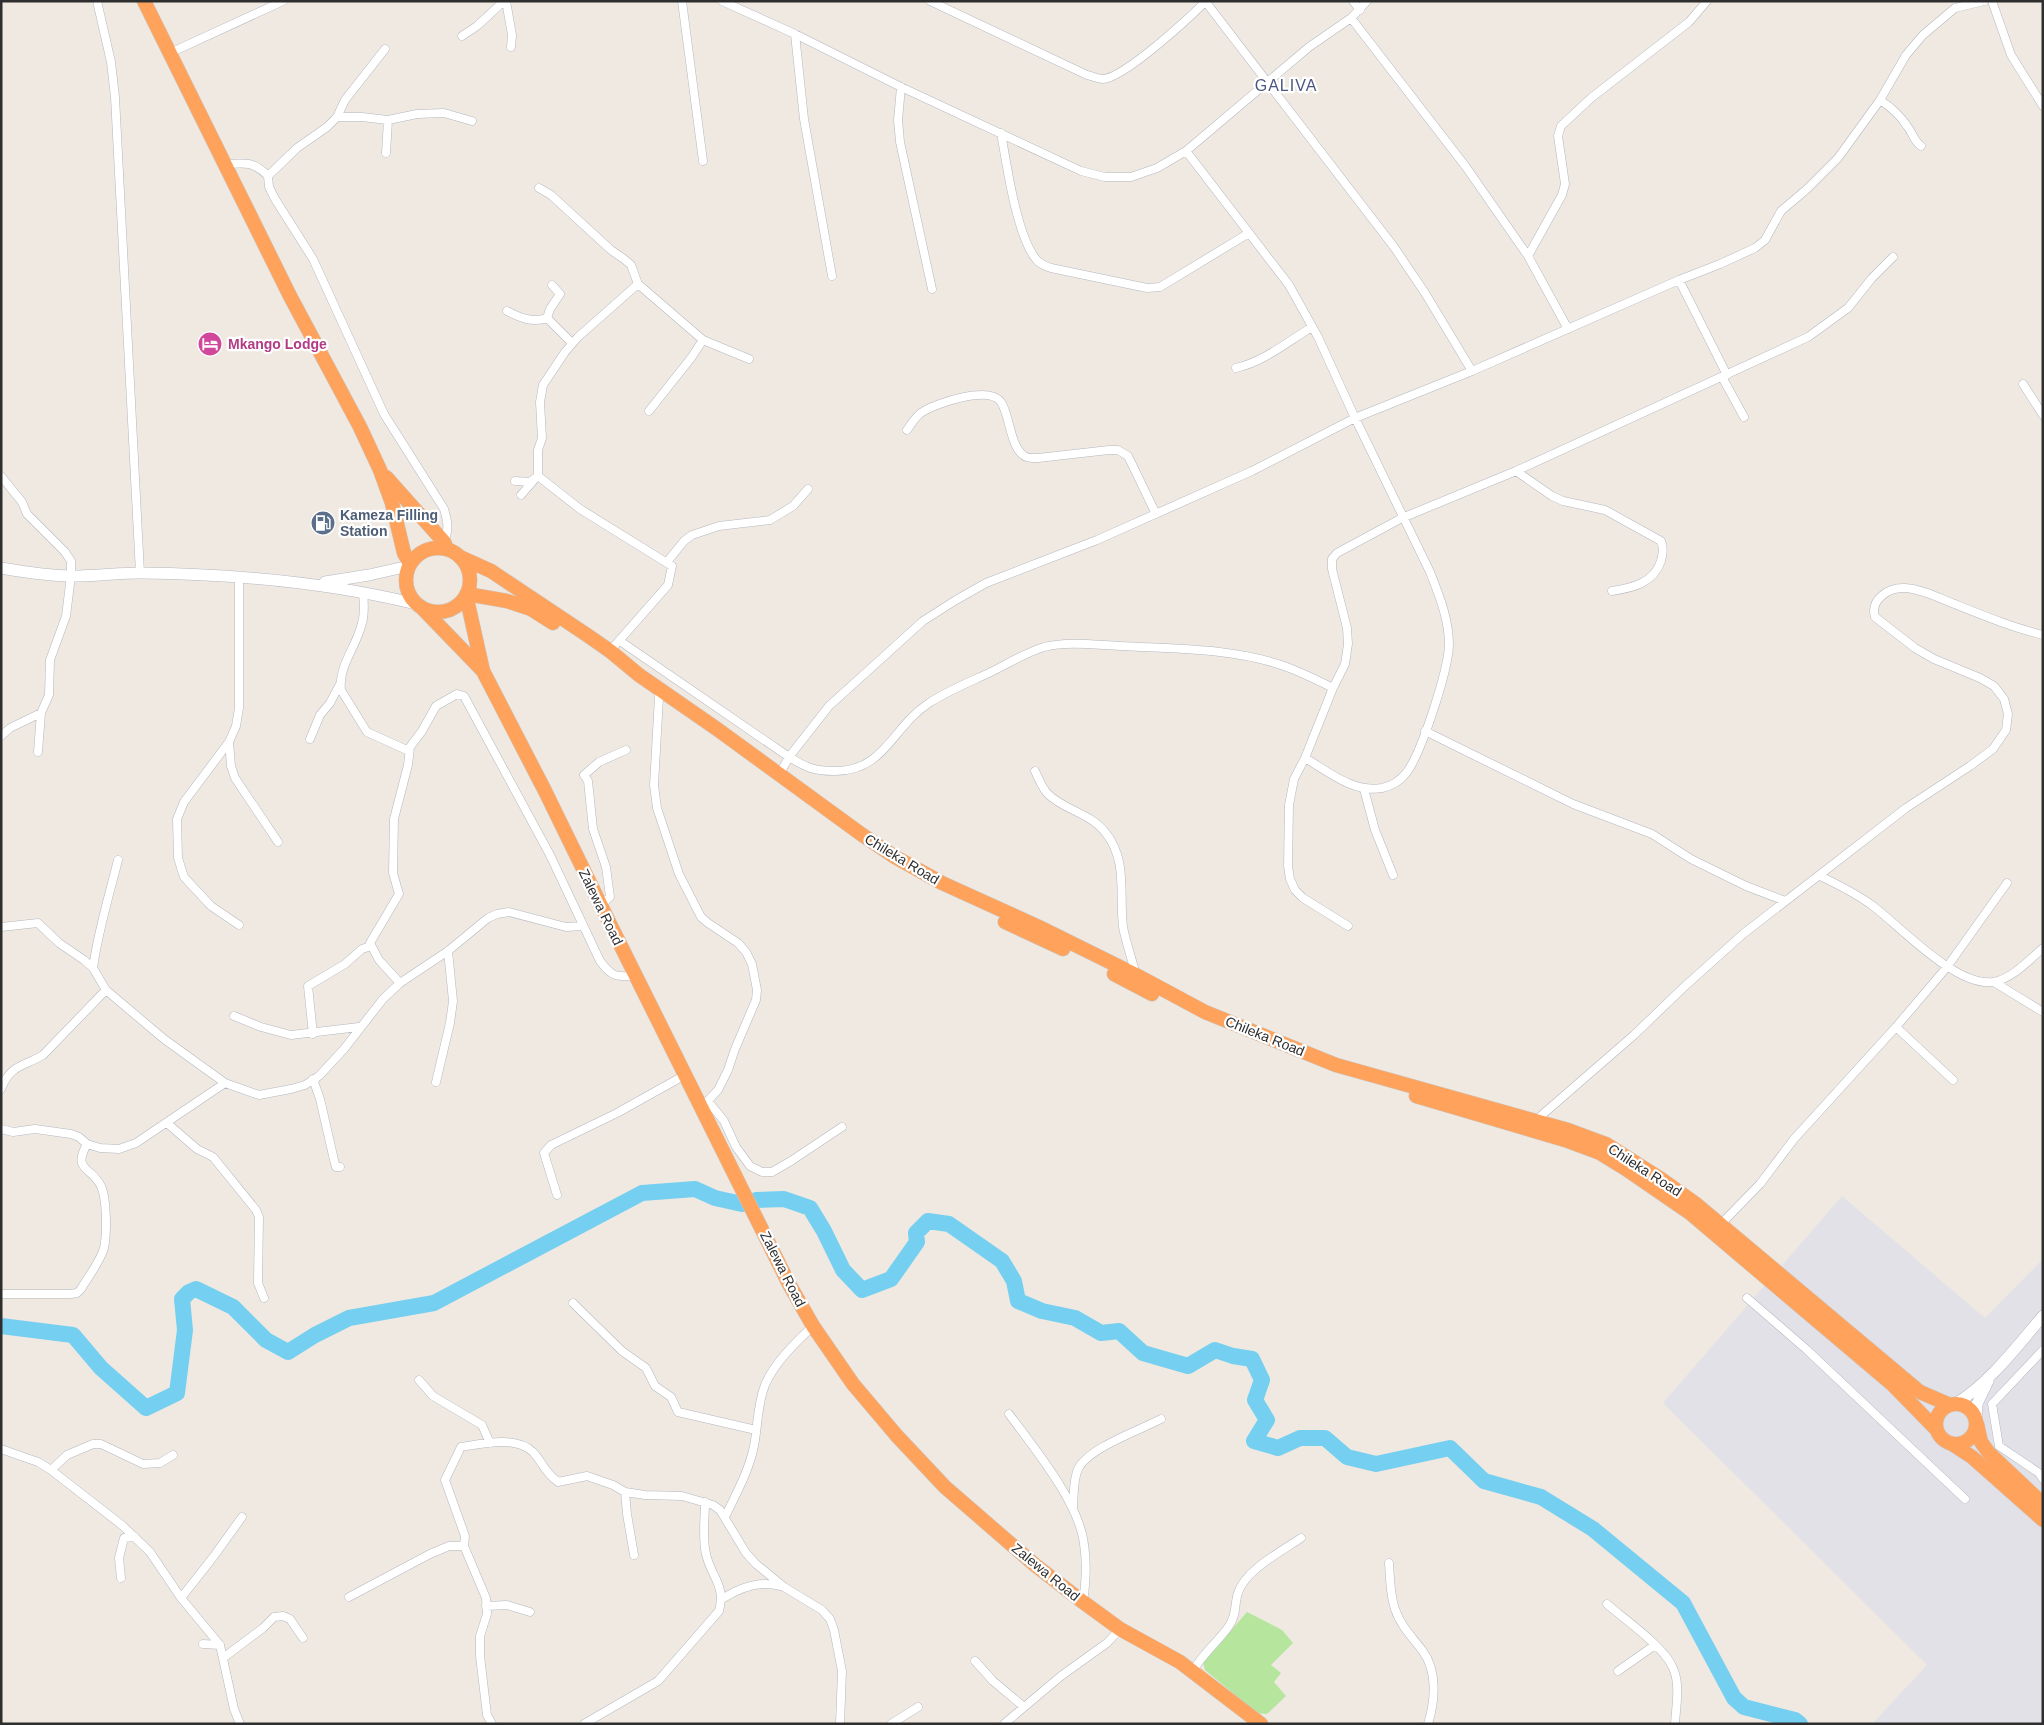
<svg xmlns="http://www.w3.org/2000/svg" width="2044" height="1725" viewBox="0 0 2044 1725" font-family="Arial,sans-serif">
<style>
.industrial{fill:#e3e1e8}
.green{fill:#b6e59e}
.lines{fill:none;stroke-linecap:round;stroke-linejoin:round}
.river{stroke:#75cff0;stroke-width:16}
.street-casing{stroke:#b4b7c1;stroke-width:9}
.secondary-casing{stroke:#b4b7c1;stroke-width:12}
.highway-casing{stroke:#c9c9c9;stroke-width:15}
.street{stroke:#fff;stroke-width:8}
.secondary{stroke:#fff;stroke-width:11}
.highway{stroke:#ffa35c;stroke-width:14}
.labels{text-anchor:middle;stroke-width:4.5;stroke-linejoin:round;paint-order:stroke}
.hotel-label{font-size:14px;font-weight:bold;fill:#b23c85;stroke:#fff;text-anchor:start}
.service-label{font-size:14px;font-weight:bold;fill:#4e5e75;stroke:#fff;text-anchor:start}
.street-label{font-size:14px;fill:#2e2e2e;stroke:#fff}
.quarter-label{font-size:16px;letter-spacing:1px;fill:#4d5680;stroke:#fff}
</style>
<rect width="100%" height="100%" fill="#efe9e1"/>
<path class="industrial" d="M 1842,1196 L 1985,1318 L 2043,1259 L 2043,1724 L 1872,1724 L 1927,1665 L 1663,1403 Z"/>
<path class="green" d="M 1247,1612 L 1282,1630 L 1293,1643 L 1271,1665 L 1281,1673 L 1274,1682 L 1286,1696 L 1267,1714 L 1257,1713 L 1205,1670 L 1203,1663 Z"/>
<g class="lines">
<path class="river" d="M 756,1200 L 784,1199 L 810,1208 L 824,1231 L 843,1270 L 862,1290 L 891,1279 L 917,1242 L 916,1233 L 928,1221 L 949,1224 L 1002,1261 L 1014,1281 L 1018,1301 L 1042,1311 L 1075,1318 L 1101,1333 L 1119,1331 L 1143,1353 L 1188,1366 L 1215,1350 L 1233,1356 L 1252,1359 L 1262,1380 L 1255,1400 L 1267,1420 L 1254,1441 L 1278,1448 L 1300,1438 L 1325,1438 L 1347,1457 L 1376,1464 L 1450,1448 L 1484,1481 L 1541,1497 L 1593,1529 L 1683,1603 L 1734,1698 L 1744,1707 L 1795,1720 L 1800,1724
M 1,1326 L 73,1335 L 101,1368 L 146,1408 L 177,1393 L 185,1330 L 182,1299 L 189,1292 L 196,1289 L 233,1307 L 266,1340 L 288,1352 L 315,1335 L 349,1318 L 434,1303 L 642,1193 L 695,1189 L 715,1198 L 742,1204"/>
<defs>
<path id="street" d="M 97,1 L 111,62 L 115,97 L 140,573
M 506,1 L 512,35 L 511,47
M 682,1 L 703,161
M 722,1 L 795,34 L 901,87 L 1081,171 L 1105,177 L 1131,177 L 1157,168 L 1186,151 L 1309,47 L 1351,18 L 1367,1
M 930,1 L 1087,75 C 1092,76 1098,79 1103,79 C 1124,78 1188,19 1205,2
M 1205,1 L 1394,247 L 1425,293 L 1472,371
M 1353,1 L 1360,10
M 1992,1 L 2011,55 L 2043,106
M 1351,18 L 1466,167 L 1528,256 L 1568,329
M 795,34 L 804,119 L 832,276
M 462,36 L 477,26 L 504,1
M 170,53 L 283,1
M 901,87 L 898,120 L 900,142 L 932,289
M 1880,100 C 1891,107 1900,115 1907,126 C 1913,133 1913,140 1921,146
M 337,117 L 362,117 L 388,120 L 417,114 L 444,113 L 472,121
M 1001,133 C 1007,166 1016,232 1035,258 C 1039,264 1045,266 1051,268 L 1147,288 L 1160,287 L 1249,233
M 1186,151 L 1289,285 L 1318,337 L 1355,418 L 1430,572 C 1439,595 1449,619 1449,645 C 1448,671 1422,751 1407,772 C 1401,780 1392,786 1382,788 C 1353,793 1329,772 1305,758
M 386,153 L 388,120
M 226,164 C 246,163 253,161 268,176 L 297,148 L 327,127 L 337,117 L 345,100 L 385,49
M 268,176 L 269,187 L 275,199 L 313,259 L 384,414 L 444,509 C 448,522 449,530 444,542
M 539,188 L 551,195 L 611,250 L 624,259 L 631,265 L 638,284 L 703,340 L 749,359
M 1528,256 L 1562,195 L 1565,184 L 1558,136 L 1561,126 L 1591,98 L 1689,22 L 1707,1
M 1679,280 L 1727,375
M 552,285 L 560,294 L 550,309 L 547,318 L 572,343
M 507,311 C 520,318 533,323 547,318
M 1236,368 C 1265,361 1287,342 1312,327
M 1722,377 L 1744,417
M 2023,384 L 2043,415
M 649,411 L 691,358 L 703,340
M 907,430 C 912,423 916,415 924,411 C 938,403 989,385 1001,402 C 1010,416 1010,445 1023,455 C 1027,459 1033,458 1038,458 L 1109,450 L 1118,450 L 1128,456 L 1156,514
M 1516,471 L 1552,496 L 1563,501 L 1605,510 L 1661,541 C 1664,548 1663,554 1661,561 C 1654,583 1632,588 1612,591
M 1,476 L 22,502 L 27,514 L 65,552 L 71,561 L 71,576 L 66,616 L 50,660 L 49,695 L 41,713 L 38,752
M 538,476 L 580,509 L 672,566 L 668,585 L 610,651
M 515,481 L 530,482 L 538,476 L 538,450 L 542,438 L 540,402 L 543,385 L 565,352 L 578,337 L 638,284
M 521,495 L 534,480
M 667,562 L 684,541 L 692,535 L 719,526 L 770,520 L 793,506 L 808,489
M 363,592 C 364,602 365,613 362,623 C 357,646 338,666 341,690 L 367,732 L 409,751
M 620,641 L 789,757 C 807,768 814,771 835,771 C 885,771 892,727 929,703 C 949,690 972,681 993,671 C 1009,663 1027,652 1044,647 C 1068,641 1096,645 1120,646 C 1175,649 1232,648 1284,666 C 1301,672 1317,680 1333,688
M 659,697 L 654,785 L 657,808 L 679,874 L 701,917 L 708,923 L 738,943 L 746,952 L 752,964 L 757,990 L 756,1000 L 735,1049 L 728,1070 L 718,1090 L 702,1107
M 1425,731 L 1573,804 L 1652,834 L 1691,859 L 1746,886 L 1785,901
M 1,736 L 10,728 L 41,713
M 310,739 L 320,715 L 330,703 L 340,684
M 229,742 L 231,766 L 235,778 L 278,842
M 1035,771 C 1039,779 1042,788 1048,794 C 1064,810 1090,813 1105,832 C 1128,860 1119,894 1123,927 C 1126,943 1132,959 1136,975
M 779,775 L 789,757 L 829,706 L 923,621 L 956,600 L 986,583 L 1097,540 L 1252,471 L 1355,418 L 1472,371 L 1679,280 L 1720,264 L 1755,248 L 1765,240 L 1781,211 L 1807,189 L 1838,158 L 1880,100 L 1906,55 L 1923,35 L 1955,8 L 1984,1
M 1364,789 L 1375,830 L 1393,875
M 1820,876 C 1839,885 1857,894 1873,906 C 1902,928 1956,987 1993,982 C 2012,979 2029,960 2043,948
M 600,906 L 610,897 L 606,867 L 593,829 L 588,781 L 584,775 L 599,762 L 626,750
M 239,925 L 211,906 L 184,877 L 178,858 L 177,819 L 184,802 L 229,742 L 236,726 L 239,708 L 239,577
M 1348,926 L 1303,898 L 1295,890 L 1290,879 L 1288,866 L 1289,805 L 1294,779 L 1305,758 L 1333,688 L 1345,664 L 1348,644 L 1347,628 L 1332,569 L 1332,559 L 1337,553 L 1402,518 L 1516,471 L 1808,337 L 1848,308 L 1872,278 L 1893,257
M 1,927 L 38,923 L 59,943 L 84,960 L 93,968 L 106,990 L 164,1039 L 225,1083 L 259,1095 L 291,1089 L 305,1085 L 319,1076 L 344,1049 L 383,999 L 400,983 L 448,951 L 488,918 L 497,914 L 509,912 L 566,927 L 583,926
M 93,968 C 98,931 109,896 118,860
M 1994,982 L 2043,1012
M 400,983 L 379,960 L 370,943 L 399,894 L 393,873 L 394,819 L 408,765 L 410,747 L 422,731 L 436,706 L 457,694 L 464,696 L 550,855 L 600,961 C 612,977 616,977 635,976
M 234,1016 L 261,1027 L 291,1035 L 359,1027
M 1896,1027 L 1953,1080
M 313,1034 L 308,986 L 345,964 L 362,949 L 371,946
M 313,1079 L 320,1099 L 334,1160 L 336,1167 L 340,1167
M 436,1082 L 450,1023 L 453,1001 L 448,951
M 1,1089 C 11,1064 23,1067 43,1055 L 106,990
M 708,1101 L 724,1121 L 736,1147 L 750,1166 L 762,1172 L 772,1172 L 791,1161 L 842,1127
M 1535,1121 L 1634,1035 L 1684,987 L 1743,934 L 1906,808 L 1970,766 L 1993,749 L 2006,730 L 2008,714 L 2004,699 L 1994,686 L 1980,678 L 1934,659 L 1915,648 L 1875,617 C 1870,600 1888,587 1905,588 C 1921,589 1937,597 1952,603 C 1982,615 2011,627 2043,635
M 167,1123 L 197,1149 L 213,1157 L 256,1210 L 259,1217 L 258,1283 L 264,1298
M 1,1129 L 13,1132 L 35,1129 L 71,1134 L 79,1137 L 87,1144 L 100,1148 L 119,1149 L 136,1143 L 225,1083
M 557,1195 L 544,1153 L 551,1145 L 617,1113 L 685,1075
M 1720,1225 L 1760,1184 L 1794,1139 L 1896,1027 L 1947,967 L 2007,883
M 1,1294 L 71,1294 L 77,1293 L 81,1289 C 88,1277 100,1262 104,1248 C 107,1234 107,1199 101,1186 C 91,1166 72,1171 87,1144
M 1747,1298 L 1806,1349 L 1965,1499
M 573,1303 L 622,1351 L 646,1368 L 655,1386 L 671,1397 L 678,1412 L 756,1430
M 2043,1350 L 1992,1404 L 1999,1446 L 2039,1473 L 2043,1479
M 419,1380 L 433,1396 L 482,1425 L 490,1443
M 1009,1414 C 1034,1448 1079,1502 1084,1544 C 1087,1563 1086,1582 1083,1602
M 1,1449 L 38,1462 L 51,1470 L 123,1526 L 150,1552 L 181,1598 L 220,1645 L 234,1709 L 240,1724
M 51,1470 L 67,1455 L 93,1444 L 101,1444 L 143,1464 L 160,1463 L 173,1455
M 625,1492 L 627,1514 L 634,1555
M 1073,1507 C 1074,1495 1073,1480 1078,1469 C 1088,1448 1140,1430 1161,1419
M 725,1517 C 736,1494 749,1471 754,1446 C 758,1426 757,1405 765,1385 C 774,1363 796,1342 813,1326
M 1389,1563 C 1390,1577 1390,1595 1395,1609 C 1400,1625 1412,1637 1422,1650 C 1438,1671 1435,1701 1428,1724
M 121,1578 L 119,1558 L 124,1538 L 135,1537
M 349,1597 L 430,1554 L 449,1546 L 464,1546
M 181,1598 L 214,1556 L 242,1517
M 722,1599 C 739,1588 759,1580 780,1586
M 1607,1604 C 1624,1619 1663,1646 1672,1666 C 1681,1683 1676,1705 1675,1724
M 486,1606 L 507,1605 L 530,1612
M 203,1644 L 220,1645
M 223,1658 L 263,1628 L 274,1617 L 283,1616 L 290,1619 L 303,1638
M 975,1661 L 993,1681 L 1024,1707
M 1193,1671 C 1202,1654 1218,1642 1229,1626 C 1237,1615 1234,1605 1238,1593 C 1245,1570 1282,1551 1301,1538
M 1618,1671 L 1655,1645
M 492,1724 L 487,1715 L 480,1656 L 480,1636 L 487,1614 L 486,1598 L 464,1546 L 465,1536 L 445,1480 L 461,1447 C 481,1444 516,1435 533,1452 C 544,1464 543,1471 558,1482 L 587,1476 L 613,1485 L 625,1492 L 645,1495 L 682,1496 L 713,1505 L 720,1510 L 746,1553 L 756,1564 L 784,1587 L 822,1610 L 830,1619 L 834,1630 L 842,1671 L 840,1724
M 584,1724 L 658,1681 L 719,1611 C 726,1585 711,1577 706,1554 C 702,1538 705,1518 705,1502
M 891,1724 L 918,1707
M 1004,1724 L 1061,1676 L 1107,1643 L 1120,1629"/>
<path id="secondary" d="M 1,568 C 24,572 49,576 73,576 C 96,576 118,573 141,573 C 233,574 326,582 416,604
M 325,582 L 369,575 L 409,566
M 1955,1404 C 1988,1385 2018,1345 2043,1316
M 1976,1418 L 1977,1404 L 1988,1381"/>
<path id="highway" d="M 144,1 L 290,296 L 360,427 L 380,470 L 392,503 L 404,553 L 410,564
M 386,477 L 444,542 L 447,549
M406 580a32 32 0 1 1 64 0a32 32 0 1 1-64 0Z
M 460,557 L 491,571 L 587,635 L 610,651 L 639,675 L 717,729 L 861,834 L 895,857 L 942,883 L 1039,927 L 1136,975 L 1205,1012 L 1336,1065 L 1568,1130 L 1606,1144 L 1661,1179 L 1696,1204 L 1920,1392 L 1950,1405
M 467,594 L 507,601 L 531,609 L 553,623
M 466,595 L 483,671 L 545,791 L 610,924 L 789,1284 L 813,1326 L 853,1384 L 897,1436 L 945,1487 L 1035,1565 L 1083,1602 L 1120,1629 L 1180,1662 L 1261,1724
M 423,609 L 483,671
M 1005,922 L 1063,949
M 1114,974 L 1152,994
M 1416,1096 L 1565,1140 L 1600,1153 L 1626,1169 L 1690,1213 L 1893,1385 L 1937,1430
M1936 1424a20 20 0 1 1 40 0a20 20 0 1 1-40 0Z
M 1977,1424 L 1981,1442 L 1989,1453 L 2043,1504
M 1952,1444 L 1972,1457 L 2043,1520"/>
</defs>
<use href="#street" class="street-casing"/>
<use href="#secondary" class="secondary-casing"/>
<use href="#highway" class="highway-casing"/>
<use href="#street" class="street"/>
<use href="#secondary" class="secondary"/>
<use href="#highway" class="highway"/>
</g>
<defs>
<symbol id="hotel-disc" viewBox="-11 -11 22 22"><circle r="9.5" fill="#d1479c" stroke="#fff"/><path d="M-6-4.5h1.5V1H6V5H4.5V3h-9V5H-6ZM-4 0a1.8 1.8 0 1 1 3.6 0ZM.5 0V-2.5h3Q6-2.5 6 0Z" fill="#fff"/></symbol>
<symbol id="fuel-disc" viewBox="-11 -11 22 22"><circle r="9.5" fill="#5c6f8a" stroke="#fff"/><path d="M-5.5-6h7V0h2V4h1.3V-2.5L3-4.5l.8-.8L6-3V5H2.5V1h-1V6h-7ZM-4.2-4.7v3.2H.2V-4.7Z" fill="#fff"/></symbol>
</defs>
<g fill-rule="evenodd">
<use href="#hotel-disc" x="196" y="330" width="28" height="28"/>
<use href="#fuel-disc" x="309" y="509" width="28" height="28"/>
</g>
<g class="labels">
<g class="hotel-label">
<text x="228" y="349">Mkango Lodge</text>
</g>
<g class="service-label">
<text x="340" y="520">Kameza Filling<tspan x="340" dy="16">Station</tspan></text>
</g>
<g class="street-label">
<text transform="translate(902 859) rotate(31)" y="5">Chileka Road</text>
<text transform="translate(601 907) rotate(64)" y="5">Zalewa Road</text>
<text transform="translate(1265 1036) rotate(22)" y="5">Chileka Road</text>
<text transform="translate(1645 1170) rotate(33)" y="5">Chileka Road</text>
<text transform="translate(783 1269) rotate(63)" y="5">Zalewa Road</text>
<text transform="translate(1046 1572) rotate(39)" y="5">Zalewa Road</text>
</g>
<g class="quarter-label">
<text x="1286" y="91">GALIVA</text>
</g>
</g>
<rect width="2044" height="1725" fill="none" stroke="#2e2e2e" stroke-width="5"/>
</svg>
